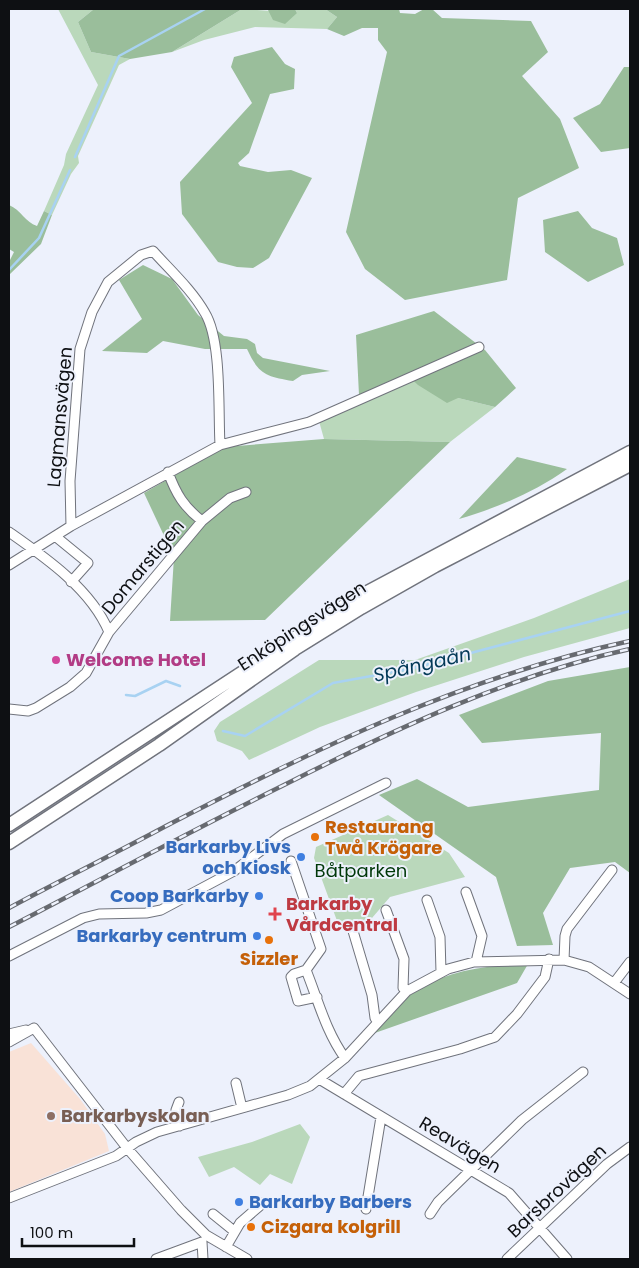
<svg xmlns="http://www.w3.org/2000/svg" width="639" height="1268" viewBox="0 0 639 1268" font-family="Poppins,sans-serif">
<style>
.education{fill:#f9e2d7}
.green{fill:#bad8bb}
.forest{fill:#9abe9b}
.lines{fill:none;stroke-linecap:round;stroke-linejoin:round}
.stream{stroke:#a8d2f2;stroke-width:2.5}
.minor-casing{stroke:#70737c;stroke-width:11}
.highway-casing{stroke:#70737c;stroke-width:15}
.minor{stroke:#fff;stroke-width:9}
.highway{stroke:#fff;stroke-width:12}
.rail-casing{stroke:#676a70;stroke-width:4.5}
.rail{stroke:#edf1fc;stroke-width:2.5;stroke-dasharray:8;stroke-linecap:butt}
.hotel-dot{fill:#d1479c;stroke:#edf1fc;stroke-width:2}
.food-dot{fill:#e8710a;stroke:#edf1fc;stroke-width:2}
.shop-dot{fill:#3f7fe0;stroke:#edf1fc;stroke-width:2}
.health-dot{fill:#e0444e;stroke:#edf1fc;stroke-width:2}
.education-dot{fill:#8d6e63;stroke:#edf1fc;stroke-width:2}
.labels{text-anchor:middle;stroke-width:4;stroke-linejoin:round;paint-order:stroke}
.street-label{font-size:18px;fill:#0e1013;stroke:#edf1fc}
.hotel-label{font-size:18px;font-weight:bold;fill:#b23c85;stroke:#edf1fc;text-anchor:start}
.food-label{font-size:18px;font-weight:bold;fill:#c56008;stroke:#edf1fc;text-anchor:start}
.shop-label{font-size:18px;font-weight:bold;fill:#366cbe;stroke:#edf1fc;text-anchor:end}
.park-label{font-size:18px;fill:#003809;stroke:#edf1fc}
.health-label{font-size:18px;font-weight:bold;fill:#be3a42;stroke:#edf1fc;text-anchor:start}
.education-label{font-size:18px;font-weight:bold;fill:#785e54;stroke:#edf1fc;text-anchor:start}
.water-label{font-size:19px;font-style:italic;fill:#023957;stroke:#edf1fc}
</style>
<rect width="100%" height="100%" fill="#edf1fc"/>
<path class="education" d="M 31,1043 L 80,1099 L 105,1134 L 109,1151 L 9,1192 L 9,1052 Z"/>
<path class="green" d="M 58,9 L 94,9 L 78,22 L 91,52 L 130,59 L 119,65 L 78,156 L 79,163 L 71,174 L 52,215 L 44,211 L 64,165 L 66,154 L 98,85 Z
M 242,9 L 297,13 L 295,9 L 325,9 L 337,17 L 327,29 L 255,27 L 204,40 L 172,52 Z
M 411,379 L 458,398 L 495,407 L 450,442 L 324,439 L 319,421 Z
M 630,579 L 630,628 L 524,657 L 416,692 L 320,727 L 249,760 L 242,751 L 217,741 L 214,731 L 220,722 L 319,660 L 415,660 L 534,618 Z
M 388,815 L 449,853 L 465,877 L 390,897 L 372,918 L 340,929 L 314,858 L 316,847 Z
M 300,1124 L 310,1137 L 292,1184 L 270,1174 L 260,1185 L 234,1167 L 209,1177 L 198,1157 L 252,1142 Z"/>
<path class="forest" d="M 94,9 L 242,9 L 172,52 L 130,59 L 91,52 L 78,22 Z
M 260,9 L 295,9 L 297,13 L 285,24 L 273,20 L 268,10 Z
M 325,9 L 399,9 L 400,13 L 415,14 L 424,9 L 432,9 L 442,18 L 531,21 L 548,52 L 522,76 L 560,119 L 579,168 L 518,198 L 507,280 L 405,300 L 365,269 L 346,232 L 387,52 L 378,40 L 378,28 L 362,28 L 344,36 L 327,29 L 337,17 Z
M 272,47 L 285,64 L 295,69 L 294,89 L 270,94 L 249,153 L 238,163 L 240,166 L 268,172 L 291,170 L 312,178 L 269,258 L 253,268 L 237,267 L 218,262 L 182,214 L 180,182 L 252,103 L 231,67 L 234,57 Z
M 624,67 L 630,67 L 630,148 L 601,152 L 573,118 L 600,104 Z
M 9,205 C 21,210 25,222 37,226 L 44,211 L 52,215 L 41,244 L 9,275 L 9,262 L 14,252 L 9,249 Z
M 578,211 L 592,228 L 617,238 L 624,265 L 588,282 L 545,252 L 543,220 Z
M 143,265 L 172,279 L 198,315 L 224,336 L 247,339 L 255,344 L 257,353 L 263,358 L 330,371 L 302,375 L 293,381 C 266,376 259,375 247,349 L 205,349 L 163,341 L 147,353 L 102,351 L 142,319 L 119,280 Z
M 434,311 L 485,350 L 516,388 L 495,407 L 458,398 L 447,403 L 418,385 L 406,374 L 359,395 L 356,335 Z
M 324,439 L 450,442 L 265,620 L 170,621 L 174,557 L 144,493 L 224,447 Z
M 517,457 L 567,469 C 533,493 499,507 459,519 Z
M 630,667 L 630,873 L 615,862 L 570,868 L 543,913 L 553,945 L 517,946 L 496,877 L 379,795 L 417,779 L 468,807 L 599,790 L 601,733 L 482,743 L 459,715 L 548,681 Z
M 528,964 L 517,983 L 372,1034 C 384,1021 396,1006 410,995 C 444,970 488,965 528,964 Z"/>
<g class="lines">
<path class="stream" d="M 75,157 L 119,56 L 205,9
M 9,270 L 39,238 L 70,170
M 126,695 L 135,696 L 166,681 L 180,686
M 223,731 L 245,736 L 333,683 L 410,669 L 630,611"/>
<defs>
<path id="minor" d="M 202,521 L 230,498 L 246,492
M 71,526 L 70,481 L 80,349 L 92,312 L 108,282 L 141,255 L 153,251 C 171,271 192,290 205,313 C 222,341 218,410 220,445
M 9,532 C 46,558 91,589 109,632
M 55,536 L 88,563 L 71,582
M 9,565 L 71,526 L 220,445 L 309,422 L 479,347
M 9,709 L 28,711 L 36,708 L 70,687 L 86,673 L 109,632 L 202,521 C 184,507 176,494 168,472
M 291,861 L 321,949 L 306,970
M 466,892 L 482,936 L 476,962
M 427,900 L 440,937 L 441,972
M 386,910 L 404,959 L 403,988 L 407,991
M 353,931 L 372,995 L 375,1018 L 378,1022
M 9,956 L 83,918 L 99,914 L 146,913 L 161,910 L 234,871 L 283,834 L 386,783
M 564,960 L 565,936 L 567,929 L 612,870
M 614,983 L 630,962
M 317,997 L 298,1001 L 291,977 L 294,974 L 306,970 C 318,1000 326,1032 345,1058
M 34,1028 L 127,1148 L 181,1210 L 206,1235 L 247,1259
M 9,1034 L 26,1030
M 9,1042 L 34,1028
M 319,1079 L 509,1193 L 567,1259
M 236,1083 L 242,1108
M 344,1094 L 359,1076 L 460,1049 L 495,1037 L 517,1014 L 545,977 L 549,959
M 179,1102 L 176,1110 L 180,1126
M 9,1198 L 116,1156 L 136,1142 L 157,1132 L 288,1095 L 310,1086 L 345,1058 L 407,991 L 448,969 L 474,962 L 564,960 L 589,967 L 630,994
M 366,1209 L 381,1117
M 213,1214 L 234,1231
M 430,1214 L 438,1202 L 522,1120 L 583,1072
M 202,1242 L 203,1259
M 226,1247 L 240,1223 L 263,1203
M 156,1259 L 202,1242
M 507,1259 L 607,1164 L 630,1147"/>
<path id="highway" d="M 9,825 L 356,598 L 630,452
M 9,843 L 159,745 L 295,649 L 361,608 L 435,566 L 630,465"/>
</defs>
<use href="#minor" class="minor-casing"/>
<use href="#highway" class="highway-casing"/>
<use href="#minor" class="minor"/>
<use href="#highway" class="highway"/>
<defs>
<path id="rail" d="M 9,908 C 61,880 114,854 166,826 C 317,748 463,677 630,641
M 9,927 C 100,880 191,831 284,785 C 395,729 508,676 630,649"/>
</defs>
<use href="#rail" class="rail-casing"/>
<use href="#rail" class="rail"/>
</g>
<circle class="hotel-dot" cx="56" cy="660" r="5"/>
<g class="food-dot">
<circle cx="315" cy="837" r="5"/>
<circle cx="269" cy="940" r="5"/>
<circle cx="251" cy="1227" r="5"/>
</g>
<g class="shop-dot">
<circle cx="301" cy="857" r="5"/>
<circle cx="259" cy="896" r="5"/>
<circle cx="257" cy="936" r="5"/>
<circle cx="239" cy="1202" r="5"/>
</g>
<path class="health-dot" d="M272.5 906.5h5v5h5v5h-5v5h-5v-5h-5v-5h5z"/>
<circle class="education-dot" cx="51" cy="1116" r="5"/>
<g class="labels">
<g class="street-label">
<text transform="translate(60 417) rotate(-85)" y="6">Lagmansvägen</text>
<text transform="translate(143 567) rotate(-50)" y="6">Domarstigen</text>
<text transform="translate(302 626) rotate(-33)" y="6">Enköpingsvägen</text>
<text transform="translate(460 1145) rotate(31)" y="6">Reavägen</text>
<text transform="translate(557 1191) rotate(-43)" y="6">Barsbrovägen</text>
</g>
<g class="hotel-label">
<text x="66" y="666">Welcome Hotel</text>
</g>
<g class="food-label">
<text x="325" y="833">Restaurang<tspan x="325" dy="21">Twå Krögare</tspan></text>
<text x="269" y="965" text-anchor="middle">Sizzler</text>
<text x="261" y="1233">Cizgara kolgrill</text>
</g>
<g class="shop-label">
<text x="291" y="853">Barkarby Livs<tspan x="291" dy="21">och Kiosk</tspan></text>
<text x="249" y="902">Coop Barkarby</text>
<text x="247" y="942">Barkarby centrum</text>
<text x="249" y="1208" text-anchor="start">Barkarby Barbers</text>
</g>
<g class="park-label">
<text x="361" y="877">Båtparken</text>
</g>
<g class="health-label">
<text x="286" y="910">Barkarby<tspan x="286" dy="21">Vårdcentral</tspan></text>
</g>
<g class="education-label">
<text x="61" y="1122">Barkarbyskolan</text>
</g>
<g class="water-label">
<text transform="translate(422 664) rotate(-13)" y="7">Spångaån</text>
</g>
</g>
<rect width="639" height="1268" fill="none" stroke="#0e1013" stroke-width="20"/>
<path d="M22 1238v8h112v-8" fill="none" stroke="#0e1013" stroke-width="2.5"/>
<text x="30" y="1238" font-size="15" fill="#0e1013" stroke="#edf1fc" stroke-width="4" paint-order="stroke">100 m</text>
</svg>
